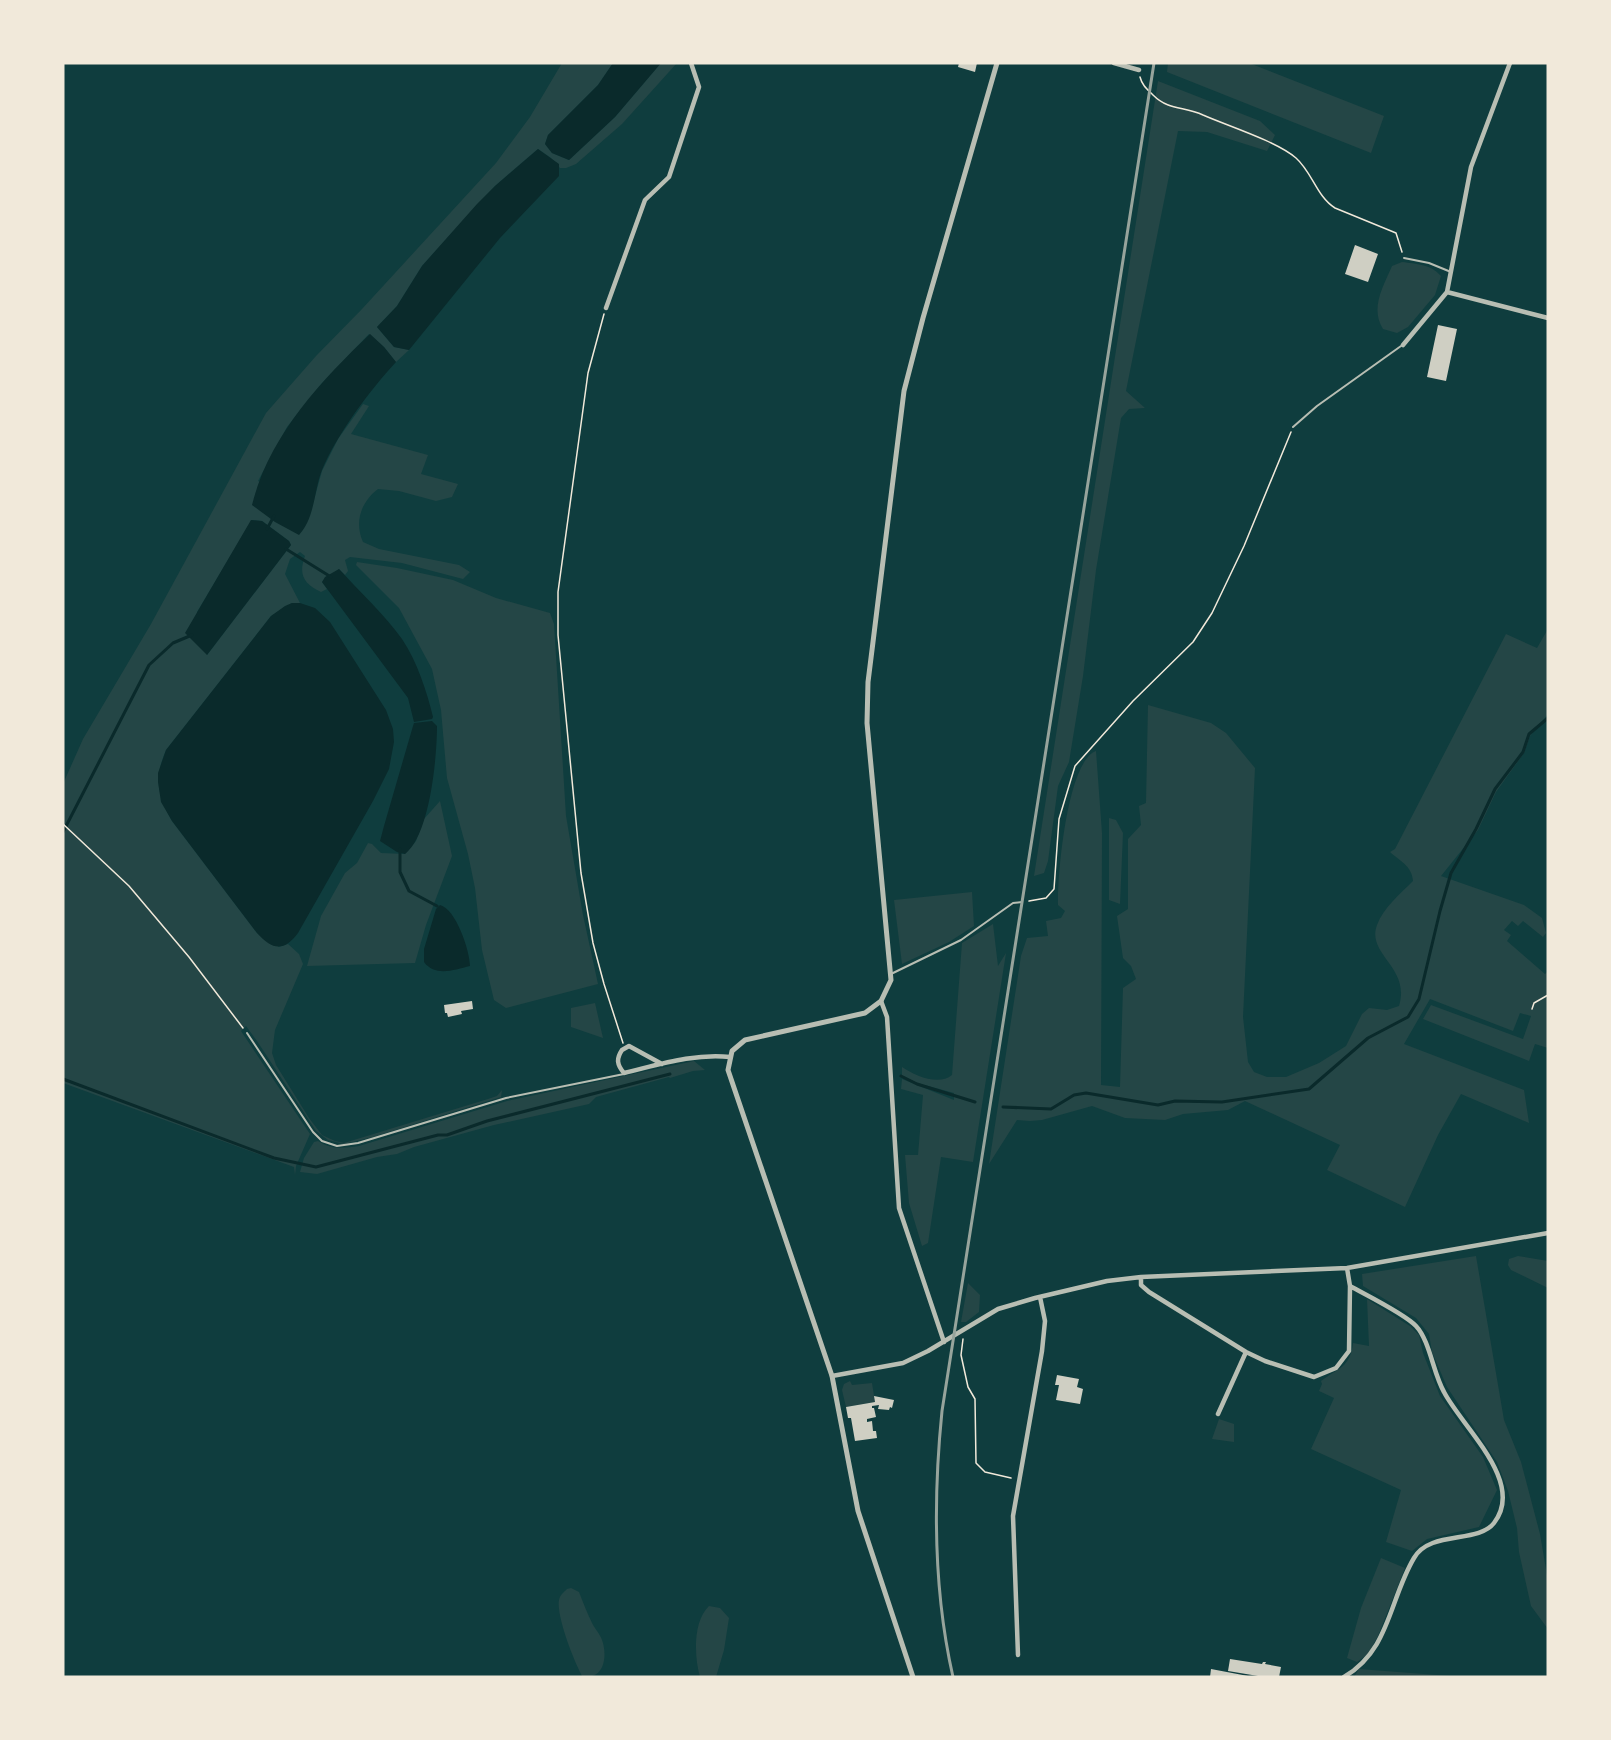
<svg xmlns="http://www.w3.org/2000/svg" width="1611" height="1740" viewBox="0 0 1611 1740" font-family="'Public Sans',sans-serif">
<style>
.green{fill:#244646;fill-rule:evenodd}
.water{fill:#0a2a2b}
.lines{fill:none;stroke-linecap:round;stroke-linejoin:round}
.stream{stroke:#0a2a2b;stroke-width:3}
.building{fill:#cfcfc3}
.path{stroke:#f1e9da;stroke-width:1.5}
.service{stroke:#b8beb3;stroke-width:2}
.minor{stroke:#b8beb3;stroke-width:4.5}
.tertiary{stroke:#b8beb3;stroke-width:5}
.rail{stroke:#97a49c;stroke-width:3}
</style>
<rect width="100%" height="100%" fill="#0f3d3e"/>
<path class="green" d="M 562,63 L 613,63 L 598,85 L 548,135 L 545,144 L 552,153 L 569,160 L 615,117 L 661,63 L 677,63 L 622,124 L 576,164 L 566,168 L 560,168 L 551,158 L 538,149 L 495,186 L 477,205 L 422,266 L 397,306 L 377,327 L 394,347 L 409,350 L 396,362 L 384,347 L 369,334 L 322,383 L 287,427 L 258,481 L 312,507 L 322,471 L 338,439 L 363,404 L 369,406 L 351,434 L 428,455 L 421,474 L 458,484 L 452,497 L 436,501 L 399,491 L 378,489 C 361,502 354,522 363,542 L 379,549 L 459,565 L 470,572 L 463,579 L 402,563 L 350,557 L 345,560 L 348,571 L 345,575 L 339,569 L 322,582 L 327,589 L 321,592 C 304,584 298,575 305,556 L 300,552 L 290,559 L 285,574 L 300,603 L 292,603 L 271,616 L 166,750 C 154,778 157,794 172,821 L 257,933 L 279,947 L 288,944 L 299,954 L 303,964 L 275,1030 L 272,1053 L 276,1065 L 309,1118 L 322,1135 L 335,1141 L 344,1143 L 488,1099 L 497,1096 L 502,1090 L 501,1097 L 373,1137 L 344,1144 L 328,1140 L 316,1131 L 257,1041 L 246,1026 L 241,1031 L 310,1134 L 296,1166 L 295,1175 L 294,1167 L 63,1083 L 63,784 L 83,739 L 151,624 L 266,413 L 316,356 L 362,309 L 496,163 L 530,117 ZM 252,520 L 262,521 L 289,541 L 291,545 L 207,655 L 197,612 Z
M 1168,63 L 1249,63 L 1384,116 L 1371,153 L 1167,72 Z
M 1158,81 L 1260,121 L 1275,135 L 1267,151 L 1207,132 L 1178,131 L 1126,391 L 1145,408 L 1129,409 L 1121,418 L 1096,570 L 1083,676 L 1069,762 L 1058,786 L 1048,861 L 1044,873 L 1034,876 Z
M 1402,262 C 1416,264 1431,264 1441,276 L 1435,295 L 1408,327 L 1397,333 L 1383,329 C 1370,308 1383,287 1392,266 Z
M 357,562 L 397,568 L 453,580 L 496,598 L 550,613 L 554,624 L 566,816 L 583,915 L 598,984 L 506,1008 L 494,1000 L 482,950 L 475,888 L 468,854 L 447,778 L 441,710 L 432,669 L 399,608 L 356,565 Z
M 1548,629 L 1548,714 L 1530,736 L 1524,753 L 1496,792 L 1478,830 L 1441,876 L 1524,905 L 1542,918 L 1546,933 L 1543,937 L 1523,921 L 1518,926 L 1512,921 L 1504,930 L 1511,935 L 1507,941 L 1545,974 L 1548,971 L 1548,1048 L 1535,1044 L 1529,1061 L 1423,1019 L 1431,1005 L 1523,1039 L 1531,1016 L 1520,1013 L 1513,1031 L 1430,999 L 1404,1044 L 1524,1090 L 1529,1123 L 1461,1094 L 1438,1135 L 1405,1207 L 1327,1170 L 1340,1145 L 1245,1101 L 1228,1110 L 1183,1114 L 1165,1120 L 1125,1118 L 1092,1106 L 1042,1120 L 1030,1121 L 1017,1120 L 989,1164 L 1021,956 L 1027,938 L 1048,936 L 1046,921 L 1061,918 L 1065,911 L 1058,905 C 1057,877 1067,761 1096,751 L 1102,833 L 1101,1085 L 1120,1087 L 1123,988 L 1136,979 L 1131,966 L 1123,958 L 1117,916 L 1128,909 L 1128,839 L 1141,825 L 1139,806 L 1146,803 L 1148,705 L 1211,723 L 1226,733 L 1255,768 L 1243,1017 L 1248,1062 L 1254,1072 L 1267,1077 L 1286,1077 L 1319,1063 L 1346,1046 L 1362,1014 L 1369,1008 L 1387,1010 L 1399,1006 C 1411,967 1366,955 1377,925 C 1383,908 1401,893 1413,881 C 1412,866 1400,861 1390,852 L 1395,849 L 1506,634 L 1537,648 Z
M 440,801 L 452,856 L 426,925 L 415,963 L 307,966 L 321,916 L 345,873 L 357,863 L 368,843 L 372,844 L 381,853 L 405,854 L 416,841 L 424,819 Z
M 1109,818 L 1116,820 L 1123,833 L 1120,904 L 1109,900 Z
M 972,892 L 974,926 L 949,942 L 902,964 L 894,900 Z
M 993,924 L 998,966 L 1006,953 L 973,1162 L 941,1157 L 928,1243 L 922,1246 L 909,1203 L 905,1155 L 918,1155 L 923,1095 L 901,1089 L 902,1079 L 954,1100 L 954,1093 L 917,1083 L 902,1076 L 902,1067 C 915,1076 939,1086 952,1075 L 962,943 Z
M 595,1003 L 603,1038 L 571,1027 L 571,1008 Z
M 694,1061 L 705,1070 L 693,1071 L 670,1078 L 669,1077 L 596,1097 L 589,1104 L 494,1125 L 414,1147 L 397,1154 L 377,1157 L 317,1174 L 300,1172 L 304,1158 L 314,1142 L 318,1141 C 332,1150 343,1148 359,1146 L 507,1101 Z
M 1476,1256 L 1504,1420 L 1521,1462 L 1540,1534 L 1548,1581 L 1548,1629 L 1531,1606 L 1519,1552 L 1517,1528 L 1508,1491 L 1497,1462 L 1447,1387 L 1432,1352 L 1429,1334 L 1416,1318 L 1363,1286 L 1362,1274 Z
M 1518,1256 L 1548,1261 L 1548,1288 L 1511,1270 L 1508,1265 L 1509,1259 Z
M 968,1283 L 980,1295 L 979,1312 L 966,1322 L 961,1322 Z
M 1367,1299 L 1410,1326 L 1419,1335 L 1423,1353 L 1440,1396 L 1483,1457 L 1497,1490 L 1479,1527 L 1427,1539 L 1412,1551 L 1386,1542 L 1401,1490 L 1311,1449 L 1334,1398 L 1319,1391 L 1322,1384 L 1321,1381 C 1338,1368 1350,1368 1353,1343 L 1369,1346 Z
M 850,1381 L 852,1385 L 872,1383 L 875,1402 L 846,1407 L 842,1390 L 844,1384 Z
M 1219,1419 L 1234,1424 L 1234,1442 L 1212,1439 Z
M 1381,1558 L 1405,1568 L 1378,1636 L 1368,1654 L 1357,1662 L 1347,1658 L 1361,1608 Z
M 571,1588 L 579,1592 C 583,1602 587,1613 592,1623 C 595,1629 600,1634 602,1640 C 608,1656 604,1681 582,1676 C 574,1661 556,1616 559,1600 C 560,1595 564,1592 567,1589 Z
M 709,1606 L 720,1608 L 729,1618 L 724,1650 L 716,1677 L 700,1677 C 694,1656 693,1621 709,1606 Z
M 1359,1669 L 1463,1677 L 1354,1677 Z"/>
<path class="water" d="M 613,63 L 661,63 L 615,117 L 569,160 L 552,153 L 545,144 L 548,135 L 598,85 Z
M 538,149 L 559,164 L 559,176 L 500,238 L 409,350 L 394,347 L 377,327 L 397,306 L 422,266 L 477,204 L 495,186 Z
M 370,334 L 384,347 L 396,362 C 370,390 337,434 322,470 C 314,490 315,518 299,535 L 275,522 L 252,505 C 269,436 320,382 370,334 Z
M 251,520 L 262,521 L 289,541 L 291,545 L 207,655 L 185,633 Z
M 339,569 C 360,592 384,614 402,639 C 417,661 427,692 433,717 L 432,719 L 414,722 L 408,698 L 322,582 L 325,577 Z
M 292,603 L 300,603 L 315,608 L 330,622 L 386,710 L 393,729 L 394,742 L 389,769 L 373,801 L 298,933 C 284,952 272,950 257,933 L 172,821 L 161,802 L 158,782 L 158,773 L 166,750 L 271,616 L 285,606 Z
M 432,721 L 437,726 C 437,757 430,835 405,854 L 397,852 L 380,841 L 384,826 L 413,726 L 414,723 Z
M 440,905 C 456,909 470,951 470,966 C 454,970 435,977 424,962 L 424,949 L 436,909 Z"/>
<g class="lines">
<path class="stream" d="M 267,529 L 274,516
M 286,549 L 331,577
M 63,832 L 149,665 L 173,643 L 192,635
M 400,849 L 400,872 L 409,891 L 437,906
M 901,1076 L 917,1084 L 975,1102
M 63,1079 L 274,1158 L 316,1167 L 438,1135 L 447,1135 L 487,1121 L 670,1074
M 1003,1107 L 1051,1109 L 1074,1095 L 1086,1093 L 1158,1105 L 1175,1101 L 1222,1102 L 1309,1089 L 1368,1038 L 1408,1017 L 1419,999 L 1440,911 L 1451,873 L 1476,829 L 1495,789 L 1523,752 L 1529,734 L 1548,718"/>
</g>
<path class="building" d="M 959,63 L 977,63 L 975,72 L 958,67 Z
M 1355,245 L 1378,254 L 1368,282 L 1345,274 Z
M 1438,325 L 1457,329 L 1446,381 L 1427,377 Z
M 472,1001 L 473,1009 L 461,1011 L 462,1014 L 448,1017 L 447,1013 L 445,1013 L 444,1005 Z
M 1057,1375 L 1079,1379 L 1077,1387 L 1083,1389 L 1080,1404 L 1056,1400 L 1059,1385 L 1055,1385 Z
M 874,1396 L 894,1400 L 892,1408 L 890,1407 L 889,1410 L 878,1409 L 879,1405 L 872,1406 L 872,1408 L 874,1408 L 876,1417 L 867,1419 L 867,1422 L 872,1421 L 873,1431 L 876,1431 L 877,1438 L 855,1441 L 851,1418 L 848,1418 L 846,1407 L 875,1402 Z
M 1230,1659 L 1262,1664 L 1263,1662 L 1266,1662 L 1265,1664 L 1281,1667 L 1279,1677 L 1264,1677 L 1228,1671 Z
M 1211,1669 L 1248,1676 L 1248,1677 L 1210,1677 Z"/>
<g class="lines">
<path class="path" d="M 1140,77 C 1142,85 1147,89 1153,95 C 1169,111 1184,106 1203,115 C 1228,126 1276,141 1296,158 C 1312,172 1317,197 1335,208 L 1396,233 L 1402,252
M 604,314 L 588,373 L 558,592 L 558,635 L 581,873 L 593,943 L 604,984 L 623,1043
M 63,824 L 129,886 L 189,957 L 243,1028
M 1029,901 L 1046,898 L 1054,889 L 1059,819 L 1075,766 L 1133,701 L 1193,642 L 1212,613 L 1244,546 L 1291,432
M 1532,1009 L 1534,1003 L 1548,995
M 963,1339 L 961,1355 L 968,1387 L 975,1399 L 976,1463 L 985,1472 L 1011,1478"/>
<path class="service" d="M 1404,258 L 1429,263 L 1451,272
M 1293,427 L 1317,406 L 1401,346
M 891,974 L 961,940 L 1013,903 L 1022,902
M 247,1033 L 313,1132 L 322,1141 L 337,1146 L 358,1143 L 506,1098 L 624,1074"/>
<path class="minor" d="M 1114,63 L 1139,70
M 1447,292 L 1548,318
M 606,308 L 645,200 L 669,177 L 699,87 L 691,63
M 1403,345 L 1447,292 L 1471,167 L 1510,63
M 881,1001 L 887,1017 L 899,1208 L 944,1342
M 662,1064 L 629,1046 L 622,1050 C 616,1059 617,1065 624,1073 C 658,1065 694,1053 730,1057
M 1141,1277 L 1141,1285 L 1149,1292 L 1246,1352 L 1265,1361 L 1314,1377 L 1336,1368 L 1349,1351 L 1350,1286
M 832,1376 L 903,1363 L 928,1351 L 998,1309 L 1035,1298 L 1107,1281 L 1141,1277 L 1347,1268 L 1548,1233
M 1218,1414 L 1246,1352
M 1018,1655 L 1013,1516 L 1042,1351 L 1045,1321 L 1040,1297
M 1344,1677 C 1390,1650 1389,1600 1414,1558 C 1430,1530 1478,1544 1494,1523 C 1526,1482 1462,1427 1444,1392 C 1433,1373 1430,1341 1416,1326 C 1405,1314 1366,1295 1350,1286 L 1347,1268"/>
<path class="tertiary" d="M 913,1677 L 858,1511 L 832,1376 L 728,1070 L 732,1051 L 745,1040 L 865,1013 L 881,1001 L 891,980 L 867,723 L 868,682 L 873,642 L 904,391 L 923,318 L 997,63"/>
<path class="rail" d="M 953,1677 C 933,1589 933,1500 942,1411 L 1154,63"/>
</g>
<rect width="1611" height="1740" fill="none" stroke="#f1e9da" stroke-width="129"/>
</svg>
